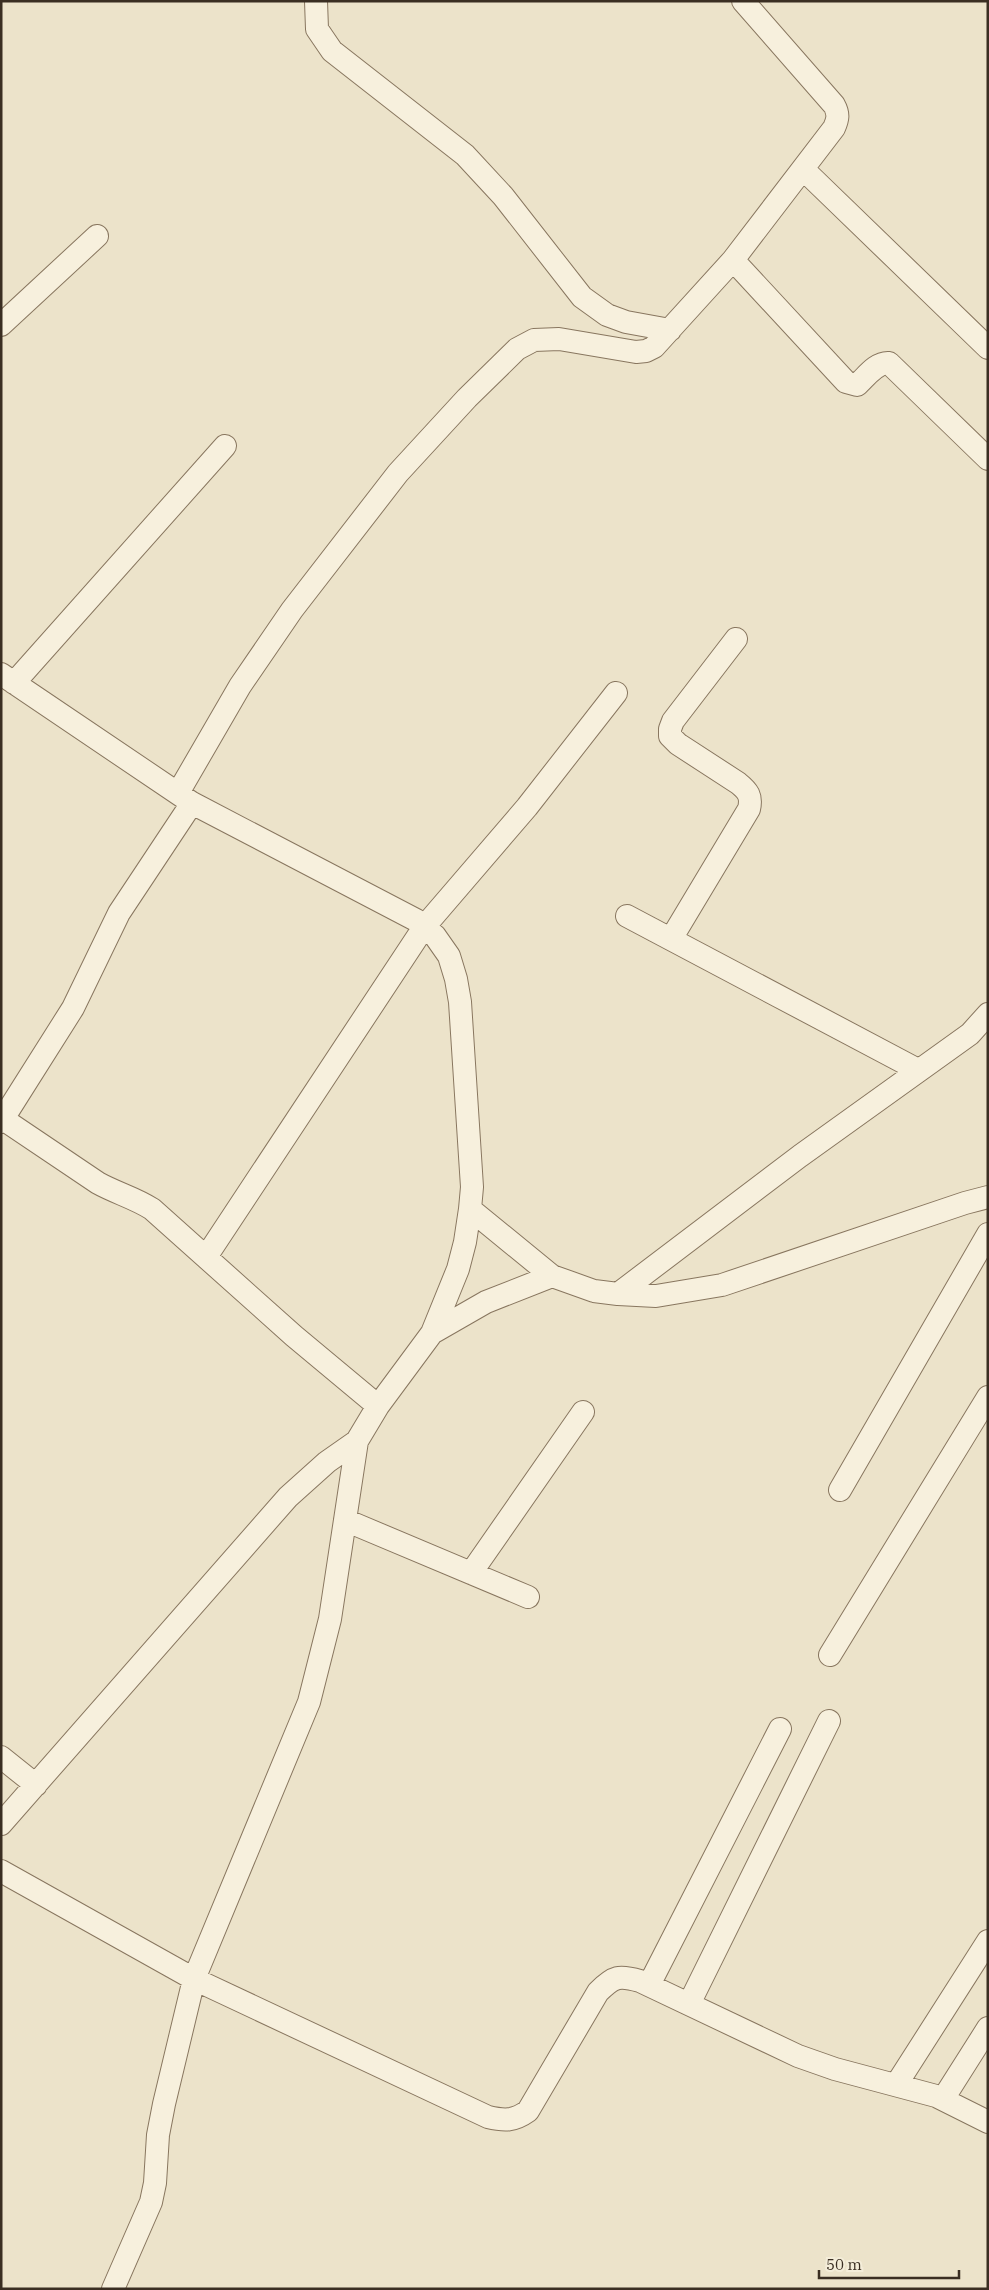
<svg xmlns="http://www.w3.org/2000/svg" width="989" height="2290" viewBox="0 0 989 2290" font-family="'IBM Plex Serif',serif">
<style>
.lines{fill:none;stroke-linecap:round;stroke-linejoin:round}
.street-casing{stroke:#88765f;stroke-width:24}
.street{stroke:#f7f0dd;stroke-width:22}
</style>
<rect width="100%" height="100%" fill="#ece3ca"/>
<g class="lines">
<defs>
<path id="street" d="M 316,1 L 317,29 L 332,51 L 465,155 L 503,196 L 582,297 L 607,315 L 626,322 L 670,330
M 803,169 L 988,348
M 733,260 L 846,382 L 857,385 C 866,377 876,362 889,363 L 988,459
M 1,325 L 97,236
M 1,674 L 192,803 L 416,920 L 435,936 L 449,956 L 456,979 L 460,1002 L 472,1187 L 470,1209 L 465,1242 L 458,1269 L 432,1333 L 378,1406 L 357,1441 L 330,1619 L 309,1702 L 194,1979 L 164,2104 L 158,2135 L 155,2183 L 151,2202 L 113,2289
M 14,683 L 225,446
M 178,793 L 240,686 L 292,610 L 398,473 L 467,398 L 517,349 L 534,340 L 559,339 L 636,352 L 646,351 L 654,347 L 733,260 L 834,128 C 838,119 839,114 834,105 L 743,1
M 627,916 L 918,1070
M 671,939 L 749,809 C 752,796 748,791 738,783 L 678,744 L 670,736 L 670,729 L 673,721 L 736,639
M 3,1119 L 98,1183 C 116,1193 135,1198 152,1209 L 294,1336 L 378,1406
M 1,1122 L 73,1008 L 119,913 L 192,803
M 470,1209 L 552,1276 L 594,1291 L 618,1294 L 656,1296 L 722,1285 L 965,1203 L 988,1197
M 206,1257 L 424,927 L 527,807 L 616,693
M 618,1294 L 800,1156 L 970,1034 L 988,1014
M 432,1333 L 486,1302 L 552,1276
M 840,1490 L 988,1234
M 345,1520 L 528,1597
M 471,1573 L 583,1412
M 830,1655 L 988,1397
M 1,1757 L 36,1785
M 1,1824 L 288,1497 L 327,1462 L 357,1441
M 1,1871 L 194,1979 L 488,2117 C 505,2121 514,2121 528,2111 L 598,1992 C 614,1976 619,1975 640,1981 L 798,2056 L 835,2069 L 936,2096 L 988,2122
M 649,1985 L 780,1729
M 689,2004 L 829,1721
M 896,2085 L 988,1941
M 943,2099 L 988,2028"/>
</defs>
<use href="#street" class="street-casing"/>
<use href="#street" class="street"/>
</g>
<rect width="989" height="2290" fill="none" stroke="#3a2e22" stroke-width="5"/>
<path d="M819 2270v8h140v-8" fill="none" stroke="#3a2e22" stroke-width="2.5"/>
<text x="826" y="2270" font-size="15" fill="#3a2e22" stroke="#f4edd9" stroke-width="4" paint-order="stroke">50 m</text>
</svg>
